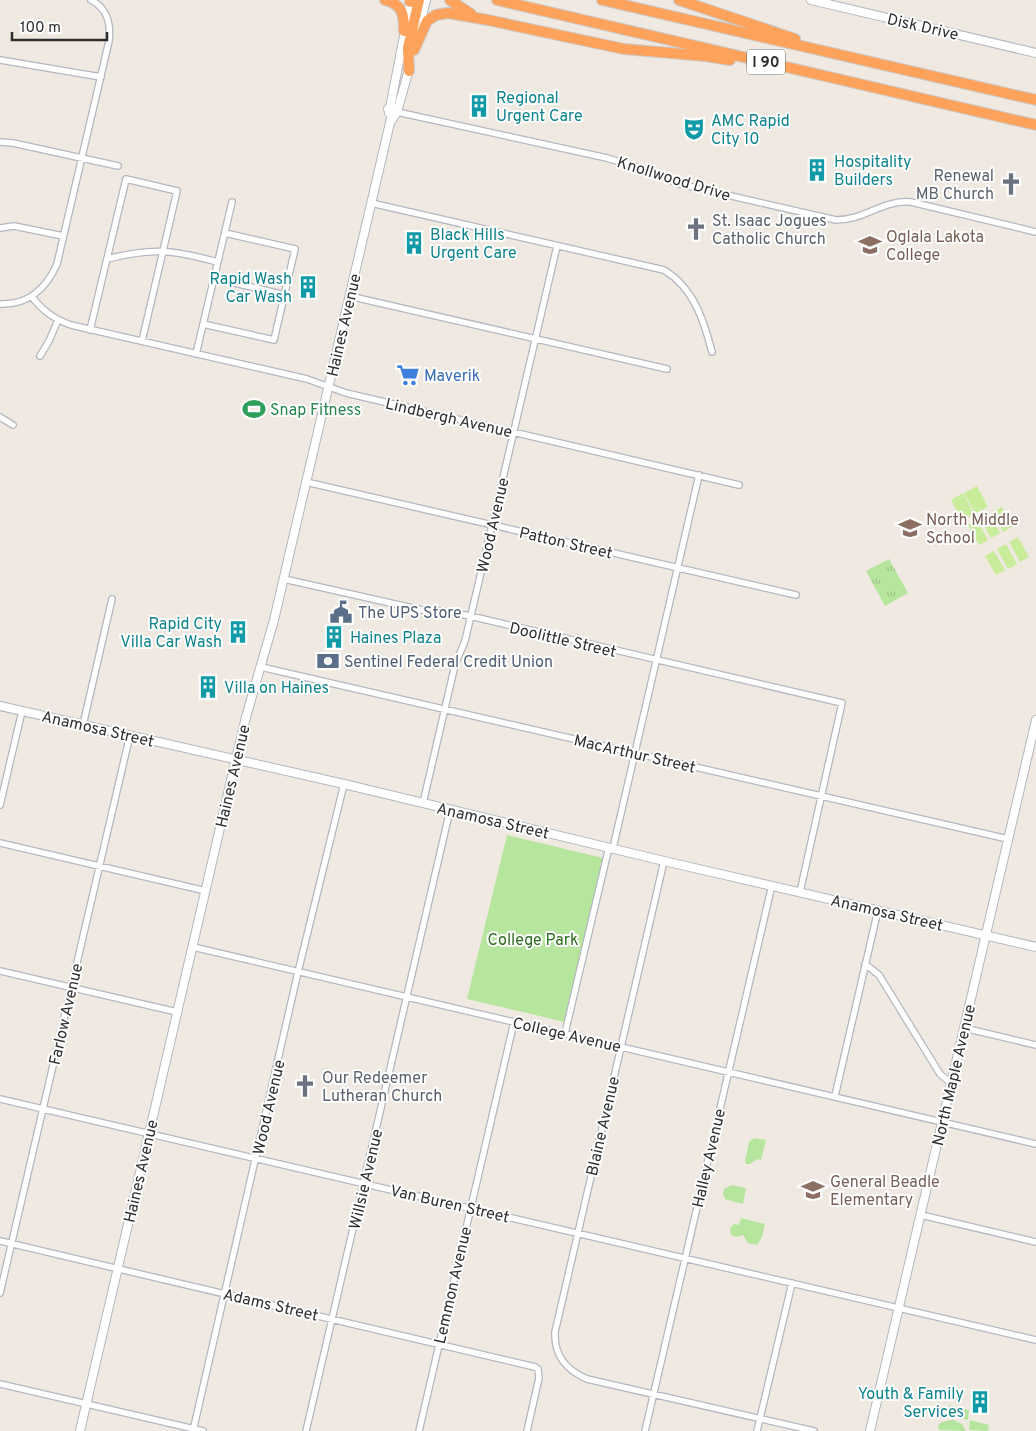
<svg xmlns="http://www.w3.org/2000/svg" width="1036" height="1431" viewBox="0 0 1036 1431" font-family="Overpass,sans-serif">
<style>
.grass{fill:url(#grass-tufts)}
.park{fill:#b6e59e}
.pitch{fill:#c9ec9a}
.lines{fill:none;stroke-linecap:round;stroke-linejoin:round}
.street-casing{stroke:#b4b7c1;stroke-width:8}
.secondary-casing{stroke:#b4b7c1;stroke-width:10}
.highway-casing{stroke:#c9c9c9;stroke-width:12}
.street{stroke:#fff;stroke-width:5.5}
.secondary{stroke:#fff;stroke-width:8}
.highway{stroke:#ffa35c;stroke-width:10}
.labels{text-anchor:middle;stroke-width:4;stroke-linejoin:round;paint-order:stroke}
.shield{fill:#fff;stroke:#6d6d6d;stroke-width:1}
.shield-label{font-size:15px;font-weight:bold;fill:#2e2e2e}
.street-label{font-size:16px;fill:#2e2e2e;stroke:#fff}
.culture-label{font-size:16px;fill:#0d838f;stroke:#fff;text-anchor:start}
.worship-label{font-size:16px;fill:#5b616d;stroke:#fff;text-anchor:start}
.education-label{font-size:16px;fill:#785e54;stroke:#fff;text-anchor:start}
.shop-label{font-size:16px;fill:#366cbe;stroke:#fff;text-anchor:start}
.leisure-label{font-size:16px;fill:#27864d;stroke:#fff;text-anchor:start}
.service-label{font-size:16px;fill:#4e5e75;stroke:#fff;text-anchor:start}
.park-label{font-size:16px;fill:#2c6e1b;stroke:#fff}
</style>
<defs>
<pattern id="grass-tufts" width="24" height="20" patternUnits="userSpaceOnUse" patternTransform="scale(1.25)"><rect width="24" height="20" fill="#b6e59e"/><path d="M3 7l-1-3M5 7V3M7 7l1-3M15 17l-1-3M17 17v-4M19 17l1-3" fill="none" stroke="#9dc588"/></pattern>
</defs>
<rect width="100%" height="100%" fill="#efe9e1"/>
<path class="grass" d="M 889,559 L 908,593 L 885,606 L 866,571 Z
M 953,1420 L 962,1424 L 966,1431 L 939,1430 L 938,1426 L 941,1422 Z"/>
<path class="park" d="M 507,835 L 603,858 L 565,1022 L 467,999 Z
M 754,1138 L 766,1140 L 761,1160 L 757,1159 L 750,1164 L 746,1164 L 745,1161 L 749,1142 Z
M 732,1185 L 746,1188 L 743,1204 L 725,1199 L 723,1194 L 724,1189 Z
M 741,1218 L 765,1224 L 762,1237 L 757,1245 L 748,1243 L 743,1235 L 736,1237 L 731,1235 L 730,1228 L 734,1224 L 739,1225 Z
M 949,1405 L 969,1410 L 968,1420 L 947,1414 Z
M 970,1420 L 989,1425 L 988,1431 L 969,1430 Z"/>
<path class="pitch" d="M 977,486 L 988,507 L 975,513 L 964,493 Z
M 963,493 L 974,514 L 962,520 L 951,500 Z
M 1002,507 L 1012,527 L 1003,532 L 992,512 Z
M 989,513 L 1000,533 L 991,538 L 980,518 Z
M 977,520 L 988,540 L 979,545 L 968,525 Z
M 1018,537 L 1029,557 L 1020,562 L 1009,542 Z
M 1006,544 L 1017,564 L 1008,569 L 997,549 Z
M 994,551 L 1005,570 L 996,575 L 985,556 Z"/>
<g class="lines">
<defs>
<path id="street" d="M 0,60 L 101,77
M 397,112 L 607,158 L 649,171 L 679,184 L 836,220 C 865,220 882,200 911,202 L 1036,232
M 0,142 L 13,143 L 118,166
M 371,203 L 664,270 C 694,288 704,321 712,352
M 0,228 L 14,226 L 63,236
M 107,259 C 153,247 173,250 218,262
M 214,278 L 285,295
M 349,296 L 667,369
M 32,297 C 43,311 54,319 71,325 L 307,379 L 346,393 L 739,485
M 0,304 C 28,305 46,289 57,264 L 109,41 C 111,24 108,9 91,0
M 203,324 L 274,340 L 295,249 L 225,233
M 90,330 L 126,179 L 177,191 L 142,341
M 196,354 L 232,202
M 40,356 L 49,341 L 58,320
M 0,417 L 13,425
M 306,482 L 796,595
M 284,579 L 426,611 L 442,611 L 470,616 L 842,703 L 800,892
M 261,667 L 1008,839
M 83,725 L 112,599
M 423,803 L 455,665 L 465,641 L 557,246
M 0,805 L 22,711
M 0,843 L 206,891
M 613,848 L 699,475
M 664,861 L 555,1332 C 554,1356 566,1370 587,1379 L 814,1431
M 193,947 L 1036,1144
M 865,964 L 879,975 L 940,1074 L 951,1083
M 0,971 L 177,1012
M 964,1028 L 1036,1045
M 565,1033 L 609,847
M 835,1096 L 878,910
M 0,1099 L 1036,1340
M 921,1215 L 1036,1242
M 0,1241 L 535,1367 L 538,1369 L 539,1378 L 527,1431
M 0,1293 L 130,735
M 0,1384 L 203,1431
M 193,1431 L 298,972 L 344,784
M 306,1431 L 450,810
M 419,1431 L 514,1022
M 645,1431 L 772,885
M 757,1431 L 792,1283"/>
<path id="secondary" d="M 811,0 L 1036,53
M 418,33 L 426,0
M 389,113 L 411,0
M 391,121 L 397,112 L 410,66
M 0,706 L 344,784 L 664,861 L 1036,947
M 80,1431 L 236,759 L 246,717 L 274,620 L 392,114 L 391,111 L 388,109
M 870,1431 L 1036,720"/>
<path id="highway" d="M 385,0 C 403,5 404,14 404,31
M 450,0 L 471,14
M 497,0 L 1036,125
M 602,0 L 1036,100
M 679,0 L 795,39
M 410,2 L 412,0
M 414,50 L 427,21 L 436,15 L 448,13 L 488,20 L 624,49 L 705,56 L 730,60
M 409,71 L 408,48 L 419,0"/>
</defs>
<use href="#street" class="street-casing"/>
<use href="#secondary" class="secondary-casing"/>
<use href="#highway" class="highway-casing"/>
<use href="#street" class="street"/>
<use href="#secondary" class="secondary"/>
<use href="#highway" class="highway"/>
</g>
<defs>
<symbol id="building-bare" viewBox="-9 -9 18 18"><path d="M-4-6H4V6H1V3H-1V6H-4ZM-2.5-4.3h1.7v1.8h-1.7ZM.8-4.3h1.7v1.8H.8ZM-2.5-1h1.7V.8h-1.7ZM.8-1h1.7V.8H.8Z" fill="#0f9aa8" stroke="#fff" stroke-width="2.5" paint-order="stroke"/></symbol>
<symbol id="theatre-bare" viewBox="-9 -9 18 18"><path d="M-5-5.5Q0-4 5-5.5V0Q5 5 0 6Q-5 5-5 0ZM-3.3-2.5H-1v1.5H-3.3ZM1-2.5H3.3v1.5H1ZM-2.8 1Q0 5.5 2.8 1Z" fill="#0f9aa8" stroke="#fff" stroke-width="2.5" paint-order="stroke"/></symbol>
<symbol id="church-bare" viewBox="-9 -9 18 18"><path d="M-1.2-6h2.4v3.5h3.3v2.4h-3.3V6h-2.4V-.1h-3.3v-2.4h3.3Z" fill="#6b7280" stroke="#fff" stroke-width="2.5" paint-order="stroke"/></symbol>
<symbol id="university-bare" viewBox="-9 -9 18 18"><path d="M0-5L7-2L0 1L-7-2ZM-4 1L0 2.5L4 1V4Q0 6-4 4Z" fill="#8d6e63" stroke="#fff" stroke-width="2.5" paint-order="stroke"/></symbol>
<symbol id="supermarket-bare" viewBox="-9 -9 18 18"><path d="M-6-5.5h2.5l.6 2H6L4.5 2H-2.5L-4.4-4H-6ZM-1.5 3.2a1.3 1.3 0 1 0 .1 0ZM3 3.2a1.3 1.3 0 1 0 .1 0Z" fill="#3f7fe0" stroke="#fff" stroke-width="2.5" paint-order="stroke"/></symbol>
<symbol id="stadium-bare" viewBox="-9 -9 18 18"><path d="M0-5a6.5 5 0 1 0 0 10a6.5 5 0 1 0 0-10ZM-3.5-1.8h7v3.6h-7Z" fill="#2e9e5b" stroke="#fff" stroke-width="2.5" paint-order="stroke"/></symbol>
<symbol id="school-bare" viewBox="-9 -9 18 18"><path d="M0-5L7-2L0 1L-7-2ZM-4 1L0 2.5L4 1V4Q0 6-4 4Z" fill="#8d6e63" stroke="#fff" stroke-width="2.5" paint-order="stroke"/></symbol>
<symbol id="civic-bare" viewBox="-9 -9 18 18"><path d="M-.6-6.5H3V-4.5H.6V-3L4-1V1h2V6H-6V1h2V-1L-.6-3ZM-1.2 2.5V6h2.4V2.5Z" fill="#5c6f8a" stroke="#fff" stroke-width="2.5" paint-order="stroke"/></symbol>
<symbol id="bank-bare" viewBox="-9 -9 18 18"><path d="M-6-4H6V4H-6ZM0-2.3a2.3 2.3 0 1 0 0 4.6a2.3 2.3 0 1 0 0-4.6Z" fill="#5c6f8a" stroke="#fff" stroke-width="2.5" paint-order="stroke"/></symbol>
</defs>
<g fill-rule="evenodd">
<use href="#building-bare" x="463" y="90" width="32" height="32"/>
<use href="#theatre-bare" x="678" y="113" width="32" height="32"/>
<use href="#building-bare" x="801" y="154" width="32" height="32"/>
<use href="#church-bare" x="995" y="168" width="32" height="32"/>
<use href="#church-bare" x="680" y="213" width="32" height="32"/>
<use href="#building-bare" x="398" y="227" width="32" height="32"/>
<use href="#university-bare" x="854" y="229" width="32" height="32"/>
<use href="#building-bare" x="292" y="271" width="32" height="32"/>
<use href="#supermarket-bare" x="392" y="359" width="32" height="32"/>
<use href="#stadium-bare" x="238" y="393" width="32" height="32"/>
<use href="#school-bare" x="894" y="512" width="32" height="32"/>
<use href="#civic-bare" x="325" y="596" width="32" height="32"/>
<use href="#building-bare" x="222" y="616" width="32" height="32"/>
<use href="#building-bare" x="318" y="621" width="32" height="32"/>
<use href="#bank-bare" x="312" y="645" width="32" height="32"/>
<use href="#building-bare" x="192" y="671" width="32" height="32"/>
<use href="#church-bare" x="289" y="1070" width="32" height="32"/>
<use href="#school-bare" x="797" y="1174" width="32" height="32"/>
<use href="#building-bare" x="964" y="1386" width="32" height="32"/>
</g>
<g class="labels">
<rect class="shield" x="747" y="49.5" width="38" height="25" rx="4"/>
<g class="shield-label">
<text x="766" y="67">I 90</text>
</g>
<g class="street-label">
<text transform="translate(923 26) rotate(13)" y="6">Disk Drive</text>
<text transform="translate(674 178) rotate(17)" y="6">Knollwood Drive</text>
<text transform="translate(343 325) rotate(-77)" y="6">Haines Avenue</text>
<text transform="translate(449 417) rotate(13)" y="6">Lindbergh Avenue</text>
<text transform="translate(492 525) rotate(-77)" y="6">Wood Avenue</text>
<text transform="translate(566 542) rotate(13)" y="6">Patton Street</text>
<text transform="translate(563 639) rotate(13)" y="6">Doolittle Street</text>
<text transform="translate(98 728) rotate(13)" y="6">Anamosa Street</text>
<text transform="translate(635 753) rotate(13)" y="6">MacArthur Street</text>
<text transform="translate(232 776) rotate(-77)" y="6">Haines Avenue</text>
<text transform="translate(493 820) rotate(13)" y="6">Anamosa Street</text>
<text transform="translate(887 912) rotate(13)" y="6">Anamosa Street</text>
<text transform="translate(65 1014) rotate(-77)" y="6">Farlow Avenue</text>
<text transform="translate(567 1034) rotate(13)" y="6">College Avenue</text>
<text transform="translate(953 1075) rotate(-77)" y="6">North Maple Avenue</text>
<text transform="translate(268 1107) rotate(-77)" y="6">Wood Avenue</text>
<text transform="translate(602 1126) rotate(-77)" y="6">Blaine Avenue</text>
<text transform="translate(708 1158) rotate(-77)" y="6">Halley Avenue</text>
<text transform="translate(140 1171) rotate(-77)" y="6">Haines Avenue</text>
<text transform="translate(365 1179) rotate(-77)" y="6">Willsie Avenue</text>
<text transform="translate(450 1203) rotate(13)" y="6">Van Buren Street</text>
<text transform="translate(452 1285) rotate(-77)" y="6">Lemmon Avenue</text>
<text transform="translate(271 1304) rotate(13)" y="6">Adams Street</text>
</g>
<g class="culture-label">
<text x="496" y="103">Regional<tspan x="496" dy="18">Urgent Care</tspan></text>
<text x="711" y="126">AMC Rapid<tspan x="711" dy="18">City 10</tspan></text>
<text x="834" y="167">Hospitality<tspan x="834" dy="18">Builders</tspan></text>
<text x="430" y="240">Black Hills<tspan x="430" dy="18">Urgent Care</tspan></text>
<text x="292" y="284" text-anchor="end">Rapid Wash<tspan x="292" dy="18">Car Wash</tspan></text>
<text x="222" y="629" text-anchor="end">Rapid City<tspan x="222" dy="18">Villa Car Wash</tspan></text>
<text x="350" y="643">Haines Plaza</text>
<text x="224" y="693">Villa on Haines</text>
<text x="964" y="1399" text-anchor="end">Youth &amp; Family<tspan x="964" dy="18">Services</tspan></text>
</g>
<g class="worship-label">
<text x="994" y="181" text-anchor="end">Renewal<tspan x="994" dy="18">MB Church</tspan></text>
<text x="712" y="226">St. Isaac Jogues<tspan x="712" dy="18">Catholic Church</tspan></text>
<text x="322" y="1083">Our Redeemer<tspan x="322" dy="18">Lutheran Church</tspan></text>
</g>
<g class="education-label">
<text x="886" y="242">Oglala Lakota<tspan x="886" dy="18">College</tspan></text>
<text x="926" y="525">North Middle<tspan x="926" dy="18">School</tspan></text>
<text x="830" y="1187">General Beadle<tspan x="830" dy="18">Elementary</tspan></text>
</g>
<g class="shop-label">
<text x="424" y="381">Maverik</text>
</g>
<g class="leisure-label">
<text x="270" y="415">Snap Fitness</text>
</g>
<g class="service-label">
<text x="358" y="618">The UPS Store</text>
<text x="344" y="667">Sentinel Federal Credit Union</text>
</g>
<g class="park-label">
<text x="533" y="945">College Park</text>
</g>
</g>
<path d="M12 32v8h95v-8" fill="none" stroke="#2e2e2e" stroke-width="2.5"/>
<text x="20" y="32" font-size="15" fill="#2e2e2e" stroke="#ffffff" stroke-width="4" paint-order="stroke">100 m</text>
</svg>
